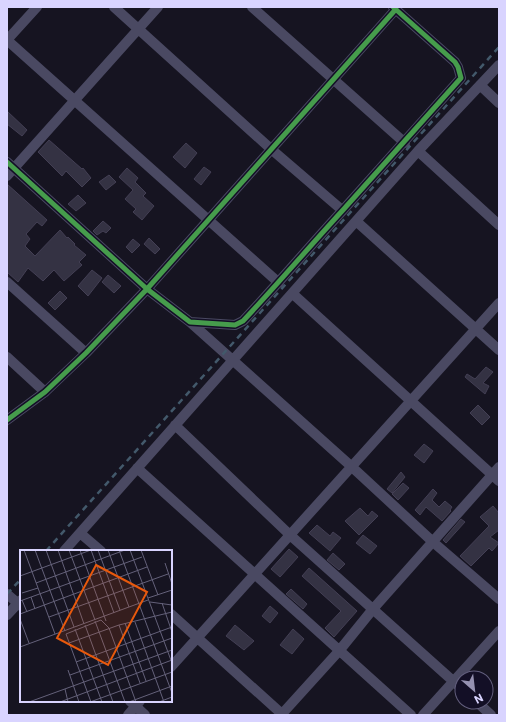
<svg xmlns="http://www.w3.org/2000/svg" width="506" height="722" viewBox="0 0 506 722" font-family="Commissioner,sans-serif">
<style>
.building{fill:#343243;stroke:#433f54}
.lines{fill:none;stroke-linecap:round;stroke-linejoin:round}
.minor{stroke:#4a4962;stroke-width:10}
.rail{stroke:#43596b;stroke-width:2.5;stroke-dasharray:6 5;stroke-linecap:butt}
.cycleway-casing{stroke:#130f26;stroke-width:8}
.cycleway{stroke:#469c4c;stroke-width:5}
.inset-road{fill:none;stroke:#64617a;stroke-width:1}
.view{fill:#e8590c;fill-opacity:0.15;stroke:#e8590c;stroke-width:2}
.inset-edge{fill:none;stroke:#d9d4ff;stroke-width:2}
</style>
<rect width="100%" height="100%" fill="#161421"/>
<path class="building" d="M 7,111 L 27,130 L 22,136 L 7,124 Z
M 49,140 L 82,169 L 83,168 L 91,178 L 82,187 L 66,171 L 62,176 L 38,152 Z
M 186,143 L 197,153 L 185,168 L 173,157 Z
M 204,167 L 211,172 L 201,185 L 194,179 Z
M 127,168 L 138,178 L 135,182 L 146,193 L 143,196 L 154,206 L 142,220 L 133,212 L 136,209 L 125,199 L 133,190 L 119,177 Z
M 109,175 L 116,182 L 106,190 L 99,182 Z
M 7,184 L 47,220 L 42,226 L 37,222 L 26,234 L 30,239 L 25,246 L 35,256 L 60,230 L 67,238 L 68,237 L 75,244 L 74,245 L 86,255 L 79,262 L 82,265 L 64,281 L 54,270 L 43,281 L 28,268 L 18,282 L 7,272 Z
M 78,195 L 86,203 L 76,211 L 68,204 Z
M 103,221 L 111,228 L 106,233 L 103,231 L 97,235 L 93,231 Z
M 149,238 L 160,249 L 155,254 L 144,244 Z
M 133,239 L 140,245 L 132,253 L 126,247 Z
M 92,270 L 102,278 L 88,296 L 78,286 Z
M 108,275 L 121,286 L 114,293 L 102,282 Z
M 60,291 L 67,298 L 55,310 L 48,303 Z
M 486,367 L 493,372 L 483,383 L 489,386 L 485,394 L 465,377 L 467,374 L 475,379 Z
M 478,405 L 490,417 L 482,425 L 470,413 Z
M 424,444 L 433,451 L 424,463 L 414,455 Z
M 401,472 L 405,477 L 392,493 L 387,489 Z
M 403,483 L 409,488 L 398,500 L 392,494 Z
M 433,489 L 437,493 L 432,500 L 439,507 L 445,501 L 452,507 L 450,510 L 451,511 L 442,521 L 426,507 L 420,515 L 415,510 Z
M 493,506 L 499,513 L 499,530 L 490,537 L 499,543 L 492,551 L 489,548 L 471,566 L 460,556 L 489,526 L 480,517 Z
M 360,508 L 368,516 L 372,511 L 378,516 L 359,535 L 345,521 Z
M 461,519 L 465,522 L 446,543 L 443,540 Z
M 317,525 L 330,536 L 333,532 L 341,538 L 330,551 L 309,533 Z
M 363,535 L 377,546 L 370,554 L 356,543 Z
M 289,549 L 298,557 L 280,577 L 271,569 Z
M 333,553 L 345,564 L 339,570 L 327,560 Z
M 309,568 L 357,611 L 334,637 L 325,628 L 341,611 L 302,576 Z
M 291,589 L 307,604 L 303,609 L 286,594 Z
M 270,606 L 278,613 L 270,623 L 262,616 Z
M 235,625 L 254,641 L 244,650 L 226,636 Z
M 293,629 L 304,639 L 292,654 L 280,645 Z"/>
<g class="lines">
<path class="minor" d="M 37,7 L 7,40 L 279,283
M 114,7 L 271,149 L 342,210
M 252,7 L 405,143
M 480,85 L 499,103
M 418,151 L 499,225
M 7,162 L 147,289 L 190,322 L 235,325 L 243,321 C 277,285 309,247 343,210 C 382,166 422,122 461,78 L 458,67 L 455,62 L 393,7
M 7,176 L 158,7
M 356,221 L 499,350
M 7,282 L 86,353
M 293,294 L 499,481
M 190,322 L 352,467 L 433,542 L 499,599
M 7,357 L 45,392
M 7,420 L 45,392 L 86,353 L 147,289 L 396,9
M 175,425 L 290,535 L 462,689
M 137,468 L 411,715
M 80,533 L 101,551
M 64,551 L 418,151 L 499,65
M 7,594 L 21,606
M 171,614 L 283,715
M 7,615 L 21,600
M 171,667 L 499,303
M 130,701 L 145,715
M 477,702 L 491,715
M 128,715 L 140,701
M 281,715 L 339,651 L 373,609 L 499,467
M 423,715 L 499,631"/>
<path class="rail" d="M 46,551 L 499,47
M 7,594 L 21,579"/>
<defs>
<path id="cycleway" d="M 7,162 L 147,289 L 190,322 L 235,325 L 243,321 C 277,285 309,247 343,210 C 382,166 422,122 461,78 L 458,67 L 455,62 L 393,7
M 7,420 L 45,392 L 86,353 L 147,289 L 396,9"/>
</defs>
<use href="#cycleway" class="cycleway-casing"/>
<use href="#cycleway" class="cycleway"/>
</g>
<g transform="translate(20 550)">
<rect width="152" height="152" fill="#161421"/>
<path class="inset-road" d="M 4,0 L 35,84M 15,0 L 45,81M 26,0 L 54,77M 38,0 L 64,74M 49,0 L 75,70M 60,0 L 86,71M 71,0 L 94,63M 78,0 L 100,60M 88,0 L 109,57M 99,0 L 152,143M 110,0 L 129,51M 121,0 L 138,45M 145,13 L 152,34M 0,26 L 71,0M 16,33 L 105,0M 2,43 L 18,38M 11,47 L 15,59M 128,48 L 152,40M 2,50 L 7,62M 0,51 L 122,7M 129,51 L 152,113M 130,52 L 152,55M 142,53 L 152,82M 0,64 L 127,17M 29,67 L 148,24M 0,69 L 9,93M 75,71 L 105,152M 115,72 L 144,152M 105,73 L 126,131M 65,75 L 93,152M 99,75 L 120,133M 55,79 L 82,152M 49,93 L 99,75 L 152,62M 0,97 L 128,50M 56,112 L 152,77M 48,120 L 59,152M 50,125 L 152,88M 45,139 L 48,152M 9,152 L 152,100M 40,152 L 152,110M 70,152 L 152,122M 71,152 L 46,84 L 81,70 L 89,78 L 116,152M 109,152 L 152,136M 139,152 L 152,147"/>
<path class="view" d="M 76,15 L 127,42 L 88,115 L 37,88 Z"/>
<rect width="152" height="152" class="inset-edge"/>
</g>
<rect width="506" height="722" fill="none" stroke="#d9d4ff" stroke-width="16"/>
<g transform="translate(474 690) rotate(152)"><circle r="19" fill="#130f26" stroke="#625e7d"/>
<path d="M0-3L7 15L0 10L-7 15Z" fill="#9591b1"/>
<text y="-6" font-size="11" font-weight="bold" text-anchor="middle" fill="#d9d4ff">N</text>
</g>
</svg>
